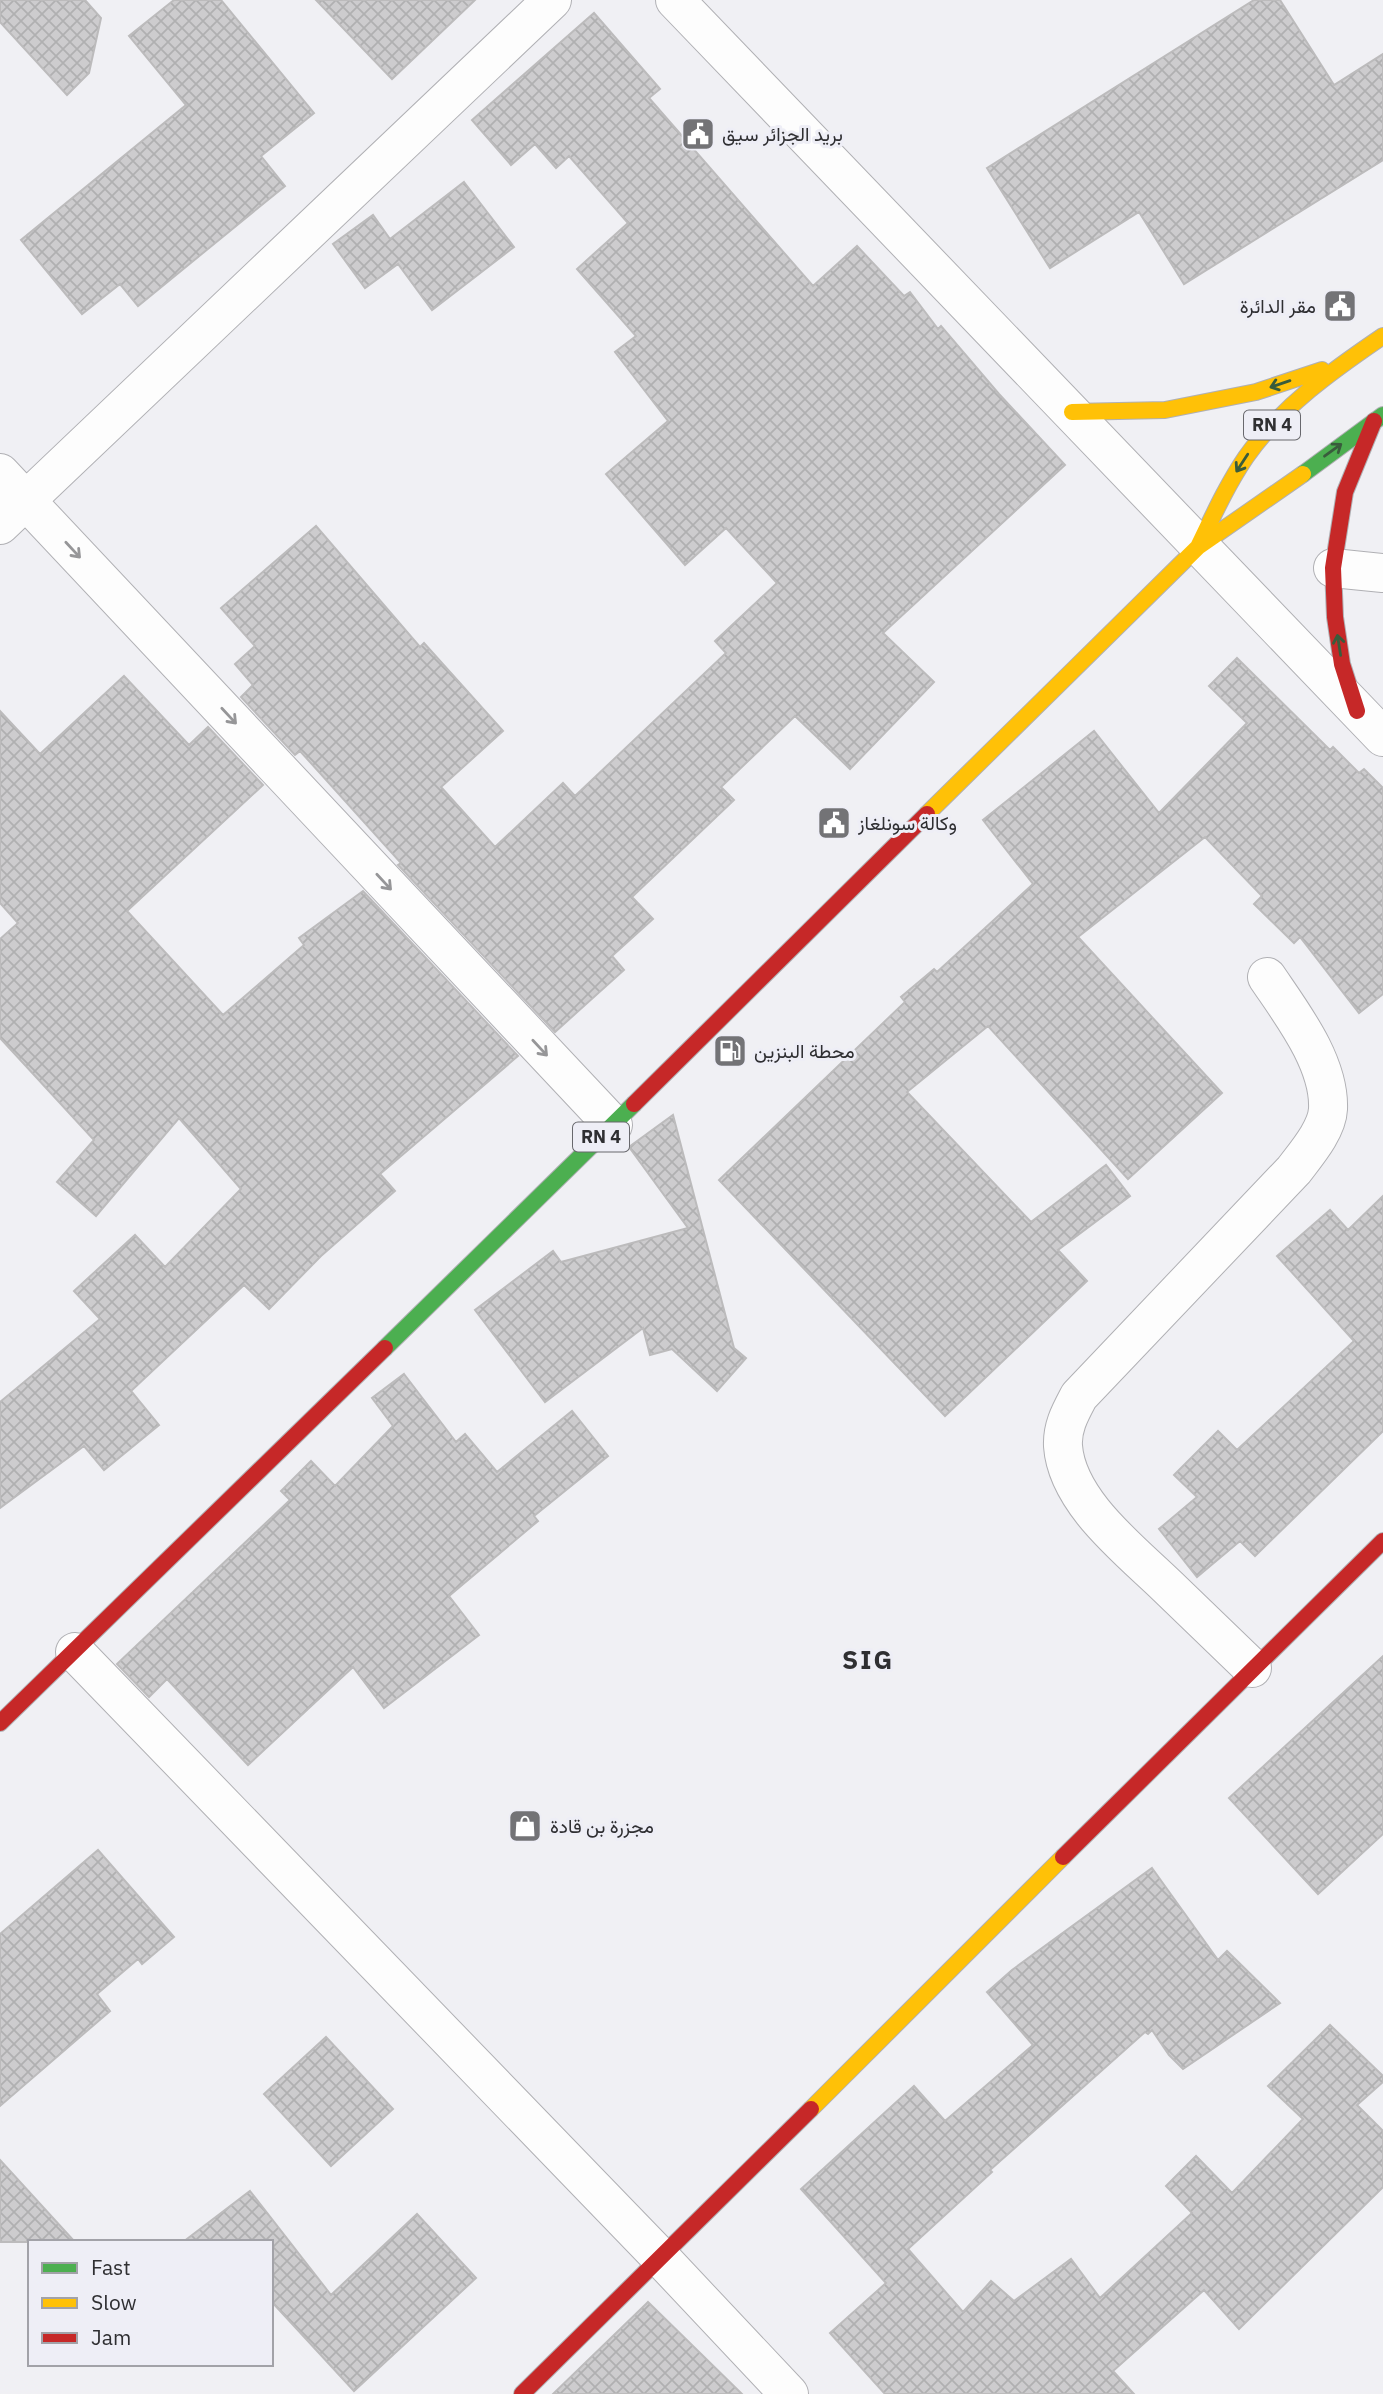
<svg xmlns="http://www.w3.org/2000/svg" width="1383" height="2394" viewBox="0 0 1383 2394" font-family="'IBM Plex Sans',Vazirmatn,sans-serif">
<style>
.building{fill:url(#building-cross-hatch);stroke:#bcbbbc;stroke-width:2}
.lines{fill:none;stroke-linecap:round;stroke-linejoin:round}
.street-casing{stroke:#b0b0b4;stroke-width:40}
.fast-casing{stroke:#b0b0b4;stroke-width:18}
.slow-casing{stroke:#b0b0b4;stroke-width:18}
.jam-casing{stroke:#b0b0b4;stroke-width:18}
.street{stroke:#fdfdfd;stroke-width:38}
.fast{stroke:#4caf50;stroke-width:16}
.slow{stroke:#ffc107;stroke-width:16}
.jam{stroke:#c62828;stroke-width:16}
.oneway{stroke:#395c3c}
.oneway2{stroke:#969698}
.labels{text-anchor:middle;stroke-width:6;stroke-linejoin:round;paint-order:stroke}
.shield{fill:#eeeef6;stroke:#68686d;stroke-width:2}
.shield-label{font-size:18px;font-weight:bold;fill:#2f2f32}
.poi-label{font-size:19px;fill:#2f2f32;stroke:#eeeef6;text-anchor:start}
.district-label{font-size:26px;font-weight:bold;letter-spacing:2px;fill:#2f2f32;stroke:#eeeef6}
</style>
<defs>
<pattern id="building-cross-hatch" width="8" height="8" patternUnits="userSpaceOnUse" patternTransform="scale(1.75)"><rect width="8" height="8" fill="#cdccce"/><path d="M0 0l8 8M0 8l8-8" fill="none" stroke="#b0b0b1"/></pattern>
</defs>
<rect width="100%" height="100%" fill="#f0f0f4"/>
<path class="building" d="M 0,0 L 85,0 L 101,18 L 89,73 L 67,95 L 0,22 Z
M 174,0 L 221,0 L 314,113 L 261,156 L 285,186 L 138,306 L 120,284 L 82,314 L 21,240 L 186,105 L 129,36 Z
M 316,0 L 475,0 L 392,79 Z
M 1254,0 L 1280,0 L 1334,85 L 1383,54 L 1383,160 L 1184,284 L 1139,212 L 1050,268 L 987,168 Z
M 594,13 L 660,89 L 649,98 L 813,286 L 857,246 L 904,296 L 910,292 L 938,329 L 941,326 L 999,394 L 1065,465 L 883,633 L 934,682 L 850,769 L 795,716 L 721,787 L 734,800 L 632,897 L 653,919 L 612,956 L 624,970 L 555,1032 L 398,865 L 401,863 L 300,751 L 295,755 L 241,697 L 253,685 L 235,664 L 255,646 L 221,608 L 316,526 L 420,647 L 424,643 L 503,731 L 441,787 L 495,847 L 563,783 L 575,796 L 726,653 L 715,641 L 777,583 L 726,528 L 685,565 L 606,474 L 668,421 L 615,352 L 636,336 L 577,269 L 628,223 L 569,156 L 556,168 L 535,144 L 511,165 L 472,120 Z
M 464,182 L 514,247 L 432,310 L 398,264 L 365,288 L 333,244 L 373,215 L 390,239 Z
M 1237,658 L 1330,750 L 1333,747 L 1359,773 L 1364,769 L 1383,788 L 1383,994 L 1359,1013 L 1300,937 L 1294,943 L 1254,904 L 1262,896 L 1205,837 L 1078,937 L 1222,1093 L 1128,1179 L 988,1026 L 907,1092 L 1031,1222 L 1106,1165 L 1130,1196 L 1058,1250 L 1087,1281 L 945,1416 L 719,1180 L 905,1002 L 901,997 L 934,969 L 937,972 L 1033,884 L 983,820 L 1094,731 L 1159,813 L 1247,723 L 1209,686 Z
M 124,676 L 189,745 L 208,727 L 263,785 L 127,911 L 223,1015 L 304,945 L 299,938 L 363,891 L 518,1056 L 380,1174 L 395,1191 L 321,1256 L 269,1309 L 244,1285 L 131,1391 L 159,1425 L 104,1470 L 84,1446 L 0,1508 L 0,1402 L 100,1319 L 74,1291 L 135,1235 L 165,1267 L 241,1189 L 179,1118 L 96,1216 L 57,1182 L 94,1140 L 0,1038 L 0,939 L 18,923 L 0,903 L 0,711 L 40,754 Z
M 673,1115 L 734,1348 L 746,1358 L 717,1391 L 672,1349 L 650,1355 L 643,1328 L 545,1402 L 475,1310 L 553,1251 L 561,1262 L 688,1228 L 629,1147 Z
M 1383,1196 L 1383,1431 L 1255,1556 L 1240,1541 L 1197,1577 L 1159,1529 L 1197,1497 L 1174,1475 L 1218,1431 L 1237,1450 L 1354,1341 L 1277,1256 L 1330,1210 L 1348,1230 Z
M 404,1374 L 456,1442 L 465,1434 L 497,1472 L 572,1411 L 608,1456 L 534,1516 L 538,1521 L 449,1596 L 479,1635 L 384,1708 L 353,1667 L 248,1765 L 167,1679 L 149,1697 L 117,1664 L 290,1500 L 281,1491 L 311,1461 L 335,1486 L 393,1426 L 372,1398 Z
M 1383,1656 L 1383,1834 L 1318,1894 L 1229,1798 Z
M 98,1850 L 174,1937 L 142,1964 L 138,1959 L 97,1994 L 110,2011 L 0,2106 L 0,1934 Z
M 1152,1868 L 1218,1960 L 1227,1951 L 1280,2003 L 1183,2069 L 1169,2055 L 1152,2030 L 1148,2034 L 1145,2032 L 990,2170 L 992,2172 L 908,2249 L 963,2312 L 991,2281 L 1014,2301 L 1071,2259 L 1100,2298 L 1192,2213 L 1166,2186 L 1196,2156 L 1232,2193 L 1303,2119 L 1268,2086 L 1330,2025 L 1383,2076 L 1383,2082 L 1357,2105 L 1383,2131 L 1383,2187 L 1239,2329 L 1204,2290 L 1113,2371 L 1134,2394 L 885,2394 L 830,2333 L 886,2283 L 801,2189 L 914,2086 L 945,2121 L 1033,2045 L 987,1992 L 1012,1970 Z
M 326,2037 L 393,2109 L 331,2166 L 264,2094 Z
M 0,2160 L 75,2242 L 0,2242 Z
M 250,2191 L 331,2295 L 417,2214 L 476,2278 L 354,2391 L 271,2301 L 271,2242 L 183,2242 Z
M 648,2302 L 742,2394 L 553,2394 L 646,2304 Z"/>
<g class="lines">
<defs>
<path id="street" d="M 675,0 L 1383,737
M 0,473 L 613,1125
M 0,525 L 552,0
M 1333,568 L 1383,573
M 75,1652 L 661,2258 L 789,2394
M 1252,1668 C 1224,1641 1195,1613 1167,1586 C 1130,1550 1067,1502 1063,1446 C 1062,1427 1070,1413 1079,1396 L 1294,1170 C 1306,1154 1327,1130 1328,1109 C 1330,1063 1292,1014 1267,977"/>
<path id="fast" d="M 1303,474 L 1383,415
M 385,1348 L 634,1104"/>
<path id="slow" d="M 1072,412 L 1165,410 L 1256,392 L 1322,370
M 1198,547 C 1213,516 1227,485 1246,457 C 1282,406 1333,370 1383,336
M 927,814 L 1198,547 L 1303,474
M 811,2109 L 1063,1857"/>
<path id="jam" d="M 1357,711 L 1342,664 L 1335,617 L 1333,568 L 1345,492 L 1374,421
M 634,1104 L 927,814
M 0,1723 L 385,1348
M 1063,1857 L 1383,1541
M 522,2394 L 811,2109"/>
</defs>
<use href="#street" class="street-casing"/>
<use href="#fast" class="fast-casing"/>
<use href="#slow" class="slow-casing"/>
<use href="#jam" class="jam-casing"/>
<use href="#street" class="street"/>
<use href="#fast" class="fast"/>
<use href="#slow" class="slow"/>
<use href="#jam" class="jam"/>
</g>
<defs><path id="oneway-shaft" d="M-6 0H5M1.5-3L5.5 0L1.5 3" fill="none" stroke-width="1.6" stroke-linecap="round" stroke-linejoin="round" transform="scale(1.75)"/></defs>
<g class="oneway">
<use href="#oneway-shaft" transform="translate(1280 384) rotate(161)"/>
<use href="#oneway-shaft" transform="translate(1333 450) rotate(-36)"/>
<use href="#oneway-shaft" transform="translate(1242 463) rotate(123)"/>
<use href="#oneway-shaft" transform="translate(1339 645) rotate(-99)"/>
</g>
<g class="oneway2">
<use href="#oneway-shaft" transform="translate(73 550) rotate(47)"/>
<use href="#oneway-shaft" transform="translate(229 716) rotate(47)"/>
<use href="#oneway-shaft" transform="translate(384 882) rotate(47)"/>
<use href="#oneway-shaft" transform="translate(540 1048) rotate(47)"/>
</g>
<defs>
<symbol id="civic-square" viewBox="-11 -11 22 22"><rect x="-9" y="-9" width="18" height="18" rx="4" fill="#737376" stroke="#eeeef6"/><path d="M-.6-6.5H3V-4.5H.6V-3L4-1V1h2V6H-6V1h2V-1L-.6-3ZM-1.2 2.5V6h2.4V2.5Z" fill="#fff"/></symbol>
<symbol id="fuel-square" viewBox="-11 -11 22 22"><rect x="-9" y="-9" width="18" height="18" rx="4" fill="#737376" stroke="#eeeef6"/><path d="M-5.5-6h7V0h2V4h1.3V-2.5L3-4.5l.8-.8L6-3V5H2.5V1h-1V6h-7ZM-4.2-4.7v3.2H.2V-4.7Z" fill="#fff"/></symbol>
<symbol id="shop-square" viewBox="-11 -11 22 22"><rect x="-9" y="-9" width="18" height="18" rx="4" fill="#737376" stroke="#eeeef6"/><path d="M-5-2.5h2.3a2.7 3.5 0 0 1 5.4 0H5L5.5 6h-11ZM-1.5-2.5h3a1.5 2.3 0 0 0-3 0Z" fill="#fff"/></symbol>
</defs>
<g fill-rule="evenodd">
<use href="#civic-square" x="679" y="115" width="38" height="38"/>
<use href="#civic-square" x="1321" y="287" width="38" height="38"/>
<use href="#civic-square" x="815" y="804" width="38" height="38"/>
<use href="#fuel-square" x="711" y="1032" width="38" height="38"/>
<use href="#shop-square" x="506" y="1807" width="38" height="38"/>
</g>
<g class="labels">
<g class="shield">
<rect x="1244" y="410.5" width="56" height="29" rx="5"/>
<rect x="573" y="1122.5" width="56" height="29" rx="5"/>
</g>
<g class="shield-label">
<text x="1272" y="431">RN 4</text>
<text x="601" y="1143">RN 4</text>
</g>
<g class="poi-label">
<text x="722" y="141">بريد الجزائر سيق</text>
<text x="1316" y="313" text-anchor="end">مقر الدائرة</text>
<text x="858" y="830">وكالة سونلغاز</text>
<text x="754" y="1058">محطة البنزين</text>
<text x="550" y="1833">مجزرة بن قادة</text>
</g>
<g class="district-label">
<text x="868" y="1669">SIG</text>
</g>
</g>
<rect x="28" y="2240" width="245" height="126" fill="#eeeef6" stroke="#a2a2a8" stroke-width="2"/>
<rect x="42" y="2263" width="35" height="10" fill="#4caf50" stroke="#a2a2a8" stroke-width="2"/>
<text x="91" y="2275" font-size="21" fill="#2f2f32">Fast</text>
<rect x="42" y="2298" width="35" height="10" fill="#ffc107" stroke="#a2a2a8" stroke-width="2"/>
<text x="91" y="2310" font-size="21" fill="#2f2f32">Slow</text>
<rect x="42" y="2333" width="35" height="10" fill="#c62828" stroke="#a2a2a8" stroke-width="2"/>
<text x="91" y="2345" font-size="21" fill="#2f2f32">Jam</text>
</svg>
